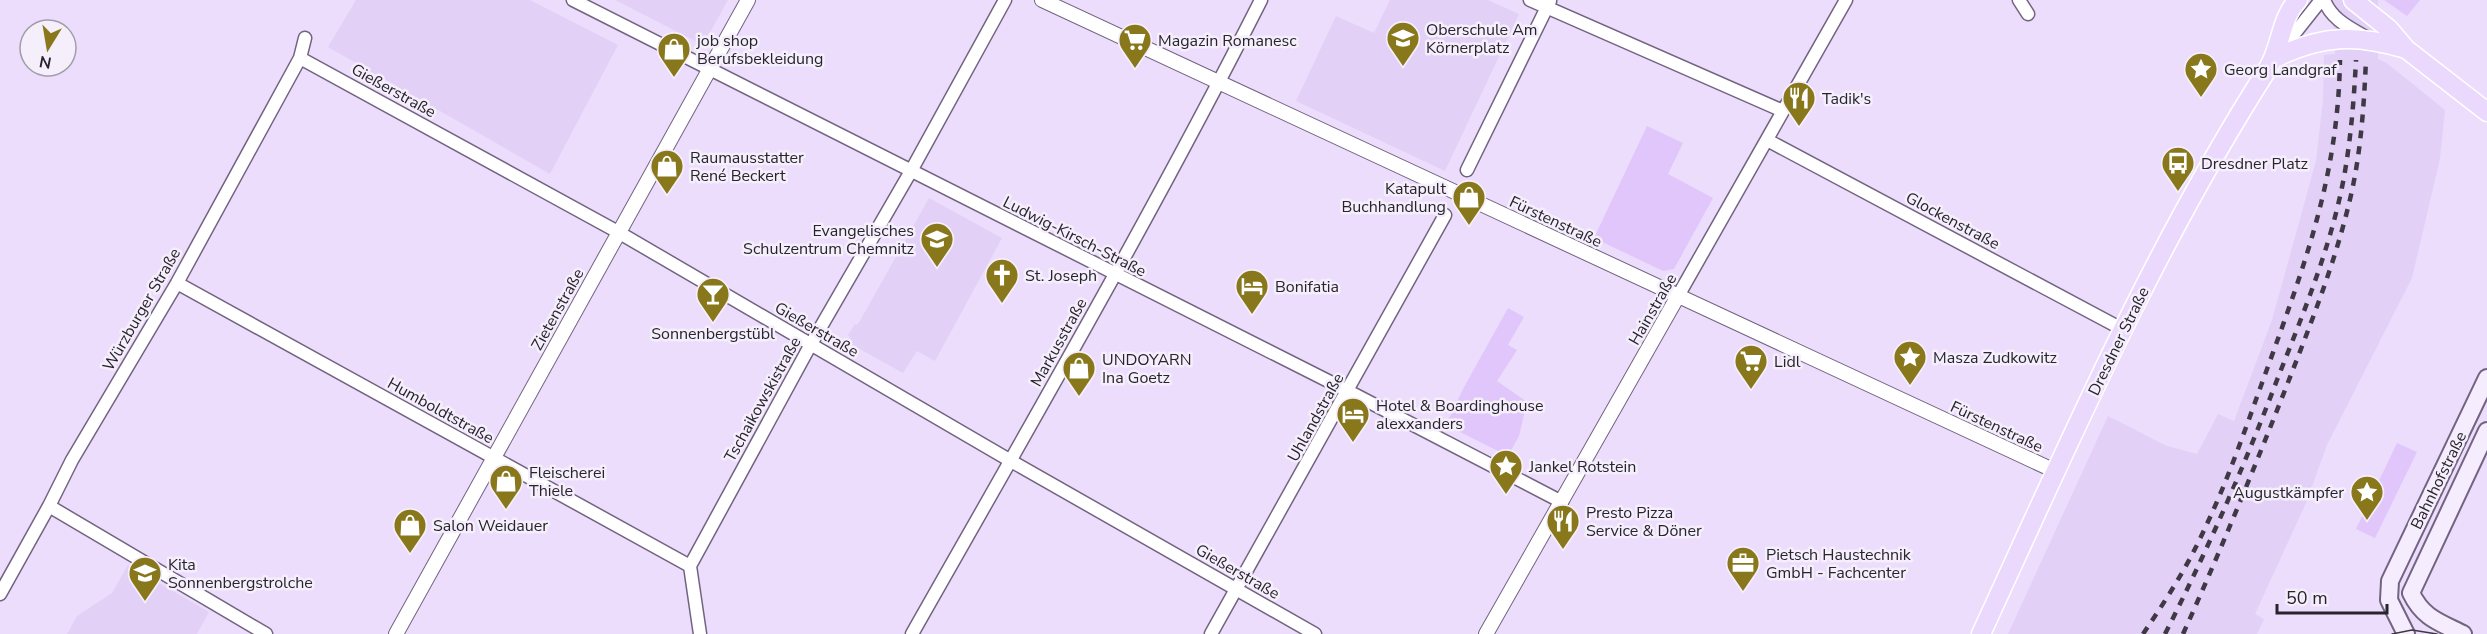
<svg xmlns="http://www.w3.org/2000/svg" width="2487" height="634" viewBox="0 0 2487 634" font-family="'Nunito Sans',sans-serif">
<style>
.built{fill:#e3d0f7}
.green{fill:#e0c6fa}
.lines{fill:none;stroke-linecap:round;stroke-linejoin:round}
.minor-casing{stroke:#726480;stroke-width:15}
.tertiary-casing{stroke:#726480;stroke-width:16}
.secondary-casing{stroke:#726480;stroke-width:20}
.primary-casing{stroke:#fff;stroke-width:21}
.minor{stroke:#fff;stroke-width:12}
.tertiary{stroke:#fff;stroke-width:14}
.secondary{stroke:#f5ecfe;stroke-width:16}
.primary{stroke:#ebd8fd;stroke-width:18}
.tram{stroke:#3f3845;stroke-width:1.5}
.rail{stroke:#3f3845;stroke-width:4.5;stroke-dasharray:8 8;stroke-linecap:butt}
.labels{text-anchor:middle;stroke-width:5;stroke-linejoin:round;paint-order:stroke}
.poi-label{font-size:16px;fill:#29232e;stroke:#f5eefb;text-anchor:start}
.street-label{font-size:16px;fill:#29232e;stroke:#f5eefb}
</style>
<rect width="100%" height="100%" fill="#ecddfc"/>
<path class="built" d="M 356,0 L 530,0 L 618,45 L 550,174 L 328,47 Z
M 615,0 L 728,0 L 703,45 Z
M 1390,0 L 1488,0 L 1519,14 L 1445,171 L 1296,101 L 1336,16 L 1374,33 Z
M 2331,0 L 2378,0 L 2378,59 L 2388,64 L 2445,110 L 2440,159 L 2412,278 L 2327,445 L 2306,503 L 2255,614 L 2264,619 L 2257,634 L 2008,634 L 2108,416 L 2167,446 L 2197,454 L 2218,414 L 2234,421 L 2272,320 L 2316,161 L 2323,100 L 2324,55 L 2335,54 Z
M 929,198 L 1002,238 L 935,361 L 917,351 L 903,373 L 847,342 L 850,337 L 848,335 L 855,324 L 857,325 L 861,319 Z
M 128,565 L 209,612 L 197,634 L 67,634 L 77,616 L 112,593 Z"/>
<path class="green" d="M 2384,0 L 2420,0 L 2407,16 Z
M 1647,126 L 1683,143 L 1668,174 L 1713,198 L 1674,269 L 1663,271 L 1594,238 Z
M 1508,308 L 1524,317 L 1508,345 L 1517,350 L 1497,381 L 1527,402 L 1519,436 L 1508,456 L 1446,425 L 1463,389 Z
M 2397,443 L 2417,452 L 2375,538 L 2356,529 Z"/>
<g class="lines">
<defs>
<path id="minor" d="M 573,0 L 1348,391 L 1562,502
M 1530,0 L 1783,111
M 2019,0 L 2028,14
M 2324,0 C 2332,20 2349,27 2367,38
M 2279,53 L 2321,0
M 300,58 L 618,232 L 1011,461 L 1315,634
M 1767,140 L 2122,329
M 1467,170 L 1550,1
M 177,283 L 690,566
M 1678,296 L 1846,0
M 49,506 L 266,634
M 0,594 L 49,506 L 72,460 L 177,283 L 300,58 L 305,38
M 700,634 L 690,566 L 811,344 L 911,171 L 1005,0
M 912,634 C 1031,424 1152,215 1261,0
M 1211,634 L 1445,215"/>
<path id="tertiary" d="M 1042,0 L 2055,471
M 396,634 L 748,0
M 1486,634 L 1678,296"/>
<path id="secondary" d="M 2406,634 L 2389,600 L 2390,581 L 2487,378
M 2463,634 C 2439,622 2423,618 2411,593 L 2487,431"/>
<path id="primary" d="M 2353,0 L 2389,29 L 2406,49 L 2487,112
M 2275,58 C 2322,35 2356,34 2406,49
M 1981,634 C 2069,443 2153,248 2267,70 C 2281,49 2280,18 2298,0"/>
</defs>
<use href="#minor" class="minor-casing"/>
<use href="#tertiary" class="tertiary-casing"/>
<use href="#secondary" class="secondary-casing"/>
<use href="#primary" class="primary-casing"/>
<use href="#minor" class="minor"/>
<use href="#tertiary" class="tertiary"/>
<use href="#secondary" class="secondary"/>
<use href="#primary" class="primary"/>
<path class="tram" d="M 2392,634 L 2412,630 L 2437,634"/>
<path class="rail" d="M 2143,634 C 2166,600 2188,566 2205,528 C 2229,478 2247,424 2266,372 C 2305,264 2338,177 2340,60
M 2165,634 C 2207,551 2244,467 2277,380 C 2303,314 2331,247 2344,177 C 2351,138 2354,99 2356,60
M 2183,634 C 2220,552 2254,469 2287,385 C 2311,323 2336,261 2351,195 C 2361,151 2364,105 2366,59"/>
</g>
<defs>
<symbol id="school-pin" viewBox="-11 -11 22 30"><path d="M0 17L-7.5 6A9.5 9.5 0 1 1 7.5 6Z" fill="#88771b" stroke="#f5eefb"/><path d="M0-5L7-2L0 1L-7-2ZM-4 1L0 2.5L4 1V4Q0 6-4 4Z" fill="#fff"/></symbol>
<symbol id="supermarket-pin" viewBox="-11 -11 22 30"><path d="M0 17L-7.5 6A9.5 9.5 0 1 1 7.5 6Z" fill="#88771b" stroke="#f5eefb"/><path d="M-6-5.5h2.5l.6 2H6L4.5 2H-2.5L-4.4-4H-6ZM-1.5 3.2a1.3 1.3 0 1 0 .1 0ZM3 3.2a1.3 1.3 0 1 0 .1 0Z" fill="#fff"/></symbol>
<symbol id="shop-pin" viewBox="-11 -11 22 30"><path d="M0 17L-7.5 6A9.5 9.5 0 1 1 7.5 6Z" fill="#88771b" stroke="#f5eefb"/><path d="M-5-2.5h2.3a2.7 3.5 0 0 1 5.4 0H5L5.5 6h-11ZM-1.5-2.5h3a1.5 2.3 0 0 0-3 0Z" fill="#fff"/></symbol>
<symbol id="sight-pin" viewBox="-11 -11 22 30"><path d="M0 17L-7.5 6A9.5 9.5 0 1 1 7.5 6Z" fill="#88771b" stroke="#f5eefb"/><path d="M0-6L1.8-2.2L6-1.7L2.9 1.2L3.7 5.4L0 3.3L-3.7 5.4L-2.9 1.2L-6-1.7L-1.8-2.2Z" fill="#fff"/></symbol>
<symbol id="restaurant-pin" viewBox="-11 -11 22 30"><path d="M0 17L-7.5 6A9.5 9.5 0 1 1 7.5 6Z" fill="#88771b" stroke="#f5eefb"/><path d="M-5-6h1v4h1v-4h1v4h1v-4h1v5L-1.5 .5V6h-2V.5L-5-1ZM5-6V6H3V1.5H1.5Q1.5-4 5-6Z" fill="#fff"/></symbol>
<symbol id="bus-pin" viewBox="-11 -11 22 30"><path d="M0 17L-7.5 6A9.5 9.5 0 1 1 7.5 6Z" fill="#88771b" stroke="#f5eefb"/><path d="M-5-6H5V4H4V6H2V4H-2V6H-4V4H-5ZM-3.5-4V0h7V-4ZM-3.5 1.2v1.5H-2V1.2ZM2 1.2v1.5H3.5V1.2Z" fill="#fff"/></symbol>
<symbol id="church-pin" viewBox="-11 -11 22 30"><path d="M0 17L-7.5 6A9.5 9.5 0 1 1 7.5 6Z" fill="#88771b" stroke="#f5eefb"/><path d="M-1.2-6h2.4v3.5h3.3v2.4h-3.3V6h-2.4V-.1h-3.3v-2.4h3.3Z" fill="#fff"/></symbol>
<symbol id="hotel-pin" viewBox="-11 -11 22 30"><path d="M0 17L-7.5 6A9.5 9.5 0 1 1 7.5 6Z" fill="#88771b" stroke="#f5eefb"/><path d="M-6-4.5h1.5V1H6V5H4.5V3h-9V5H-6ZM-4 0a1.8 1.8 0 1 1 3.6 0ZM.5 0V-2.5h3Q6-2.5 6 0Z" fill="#fff"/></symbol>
<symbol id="bar-pin" viewBox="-11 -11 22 30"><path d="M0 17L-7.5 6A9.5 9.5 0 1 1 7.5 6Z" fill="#88771b" stroke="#f5eefb"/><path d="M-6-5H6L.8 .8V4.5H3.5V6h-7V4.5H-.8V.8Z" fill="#fff"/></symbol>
<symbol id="office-pin" viewBox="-11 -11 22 30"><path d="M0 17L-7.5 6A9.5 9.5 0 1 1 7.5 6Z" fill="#88771b" stroke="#f5eefb"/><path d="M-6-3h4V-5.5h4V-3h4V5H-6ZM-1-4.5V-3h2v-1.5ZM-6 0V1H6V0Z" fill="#fff"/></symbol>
</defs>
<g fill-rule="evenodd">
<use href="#school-pin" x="1384" y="19" width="38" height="52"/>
<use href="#supermarket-pin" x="1116" y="21" width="38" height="52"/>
<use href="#shop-pin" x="655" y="30" width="38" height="52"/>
<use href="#sight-pin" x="2182" y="50" width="38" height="52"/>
<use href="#restaurant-pin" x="1780" y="79" width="38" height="52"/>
<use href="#bus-pin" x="2159" y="144" width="38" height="52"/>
<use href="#shop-pin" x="648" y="147" width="38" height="52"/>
<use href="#shop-pin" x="1450" y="178" width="38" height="52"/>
<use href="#school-pin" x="918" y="220" width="38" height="52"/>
<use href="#church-pin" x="983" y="256" width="38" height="52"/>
<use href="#hotel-pin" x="1233" y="267" width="38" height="52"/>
<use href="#bar-pin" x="694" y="275" width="38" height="52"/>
<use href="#sight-pin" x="1891" y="338" width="38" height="52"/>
<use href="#supermarket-pin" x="1732" y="342" width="38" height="52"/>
<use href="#shop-pin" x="1060" y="349" width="38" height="52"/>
<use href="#hotel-pin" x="1334" y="395" width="38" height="52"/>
<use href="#sight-pin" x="1487" y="447" width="38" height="52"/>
<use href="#shop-pin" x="487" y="462" width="38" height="52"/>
<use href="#sight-pin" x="2348" y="473" width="38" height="52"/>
<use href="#restaurant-pin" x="1544" y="502" width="38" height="52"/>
<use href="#shop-pin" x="391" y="506" width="38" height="52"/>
<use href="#office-pin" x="1724" y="544" width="38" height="52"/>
<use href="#school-pin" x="126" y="554" width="38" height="52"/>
</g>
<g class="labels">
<g class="poi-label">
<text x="1426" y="35">Oberschule Am<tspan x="1426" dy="18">Körnerplatz</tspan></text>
<text x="697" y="46">job shop<tspan x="697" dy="18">Berufsbekleidung</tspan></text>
<text x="1158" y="46">Magazin Romanesc</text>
<text x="2224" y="75">Georg Landgraf</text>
<text x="1822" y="104">Tadik's</text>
<text x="690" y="163">Raumausstatter<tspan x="690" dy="18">René Beckert</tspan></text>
<text x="2201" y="169">Dresdner Platz</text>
<text x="1446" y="194" text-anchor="end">Katapult<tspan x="1446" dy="18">Buchhandlung</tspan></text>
<text x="914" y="236" text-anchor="end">Evangelisches<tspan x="914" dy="18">Schulzentrum Chemnitz</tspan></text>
<text x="1025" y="281">St. Joseph</text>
<text x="1275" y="292">Bonifatia</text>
<text x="713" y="339" text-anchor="middle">Sonnenbergstübl</text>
<text x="1933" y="363">Masza Zudkowitz</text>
<text x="1102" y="365">UNDOYARN<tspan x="1102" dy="18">Ina Goetz</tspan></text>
<text x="1774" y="367">Lidl</text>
<text x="1376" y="411">Hotel &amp; Boardinghouse<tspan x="1376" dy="18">alexxanders</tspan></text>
<text x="1529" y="472">Jankel Rotstein</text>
<text x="529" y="478">Fleischerei<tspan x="529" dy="18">Thiele</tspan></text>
<text x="2344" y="498" text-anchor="end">Augustkämpfer</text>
<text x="1586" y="518">Presto Pizza<tspan x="1586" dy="18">Service &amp; Döner</tspan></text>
<text x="433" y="531">Salon Weidauer</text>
<text x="1766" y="560">Pietsch Haustechnik<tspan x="1766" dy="18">GmbH - Fachcenter</tspan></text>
<text x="168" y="570">Kita<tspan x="168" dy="18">Sonnenbergstrolche</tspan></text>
</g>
<g class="street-label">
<text transform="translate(394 90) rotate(29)" y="6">Gießerstraße</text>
<text transform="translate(1953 220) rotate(28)" y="6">Glockenstraße</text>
<text transform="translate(1556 221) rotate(25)" y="6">Fürstenstraße</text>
<text transform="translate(1075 236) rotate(27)" y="6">Ludwig-Kirsch-Straße</text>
<text transform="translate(141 309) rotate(-60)" y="6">Würzburger Straße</text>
<text transform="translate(557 309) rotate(-61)" y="6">Zietenstraße</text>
<text transform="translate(1652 309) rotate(-60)" y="6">Hainstraße</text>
<text transform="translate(817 329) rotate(30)" y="6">Gießerstraße</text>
<text transform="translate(2118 341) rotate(-64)" y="6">Dresdner Straße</text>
<text transform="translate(1058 342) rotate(-61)" y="6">Markusstraße</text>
<text transform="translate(762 399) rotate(-61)" y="6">Tschaikowskistraße</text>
<text transform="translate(441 410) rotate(29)" y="6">Humboldtstraße</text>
<text transform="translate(1315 417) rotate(-61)" y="6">Uhlandstraße</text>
<text transform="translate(1997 426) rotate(25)" y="6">Fürstenstraße</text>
<text transform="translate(2438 480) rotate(-64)" y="6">Bahnhofstraße</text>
<text transform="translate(1238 571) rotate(30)" y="6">Gießerstraße</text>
</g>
</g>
<g transform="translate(48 48) rotate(191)"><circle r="28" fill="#f5eefb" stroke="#a39da9" stroke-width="1.5"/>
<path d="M0-4.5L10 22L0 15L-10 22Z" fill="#88771b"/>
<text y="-9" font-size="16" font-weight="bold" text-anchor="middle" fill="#29232e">N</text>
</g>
<path d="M2277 604v9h110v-9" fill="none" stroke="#29232e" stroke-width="3"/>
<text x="2286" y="604" font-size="18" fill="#29232e" stroke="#f5eefb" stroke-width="4.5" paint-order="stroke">50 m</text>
</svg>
